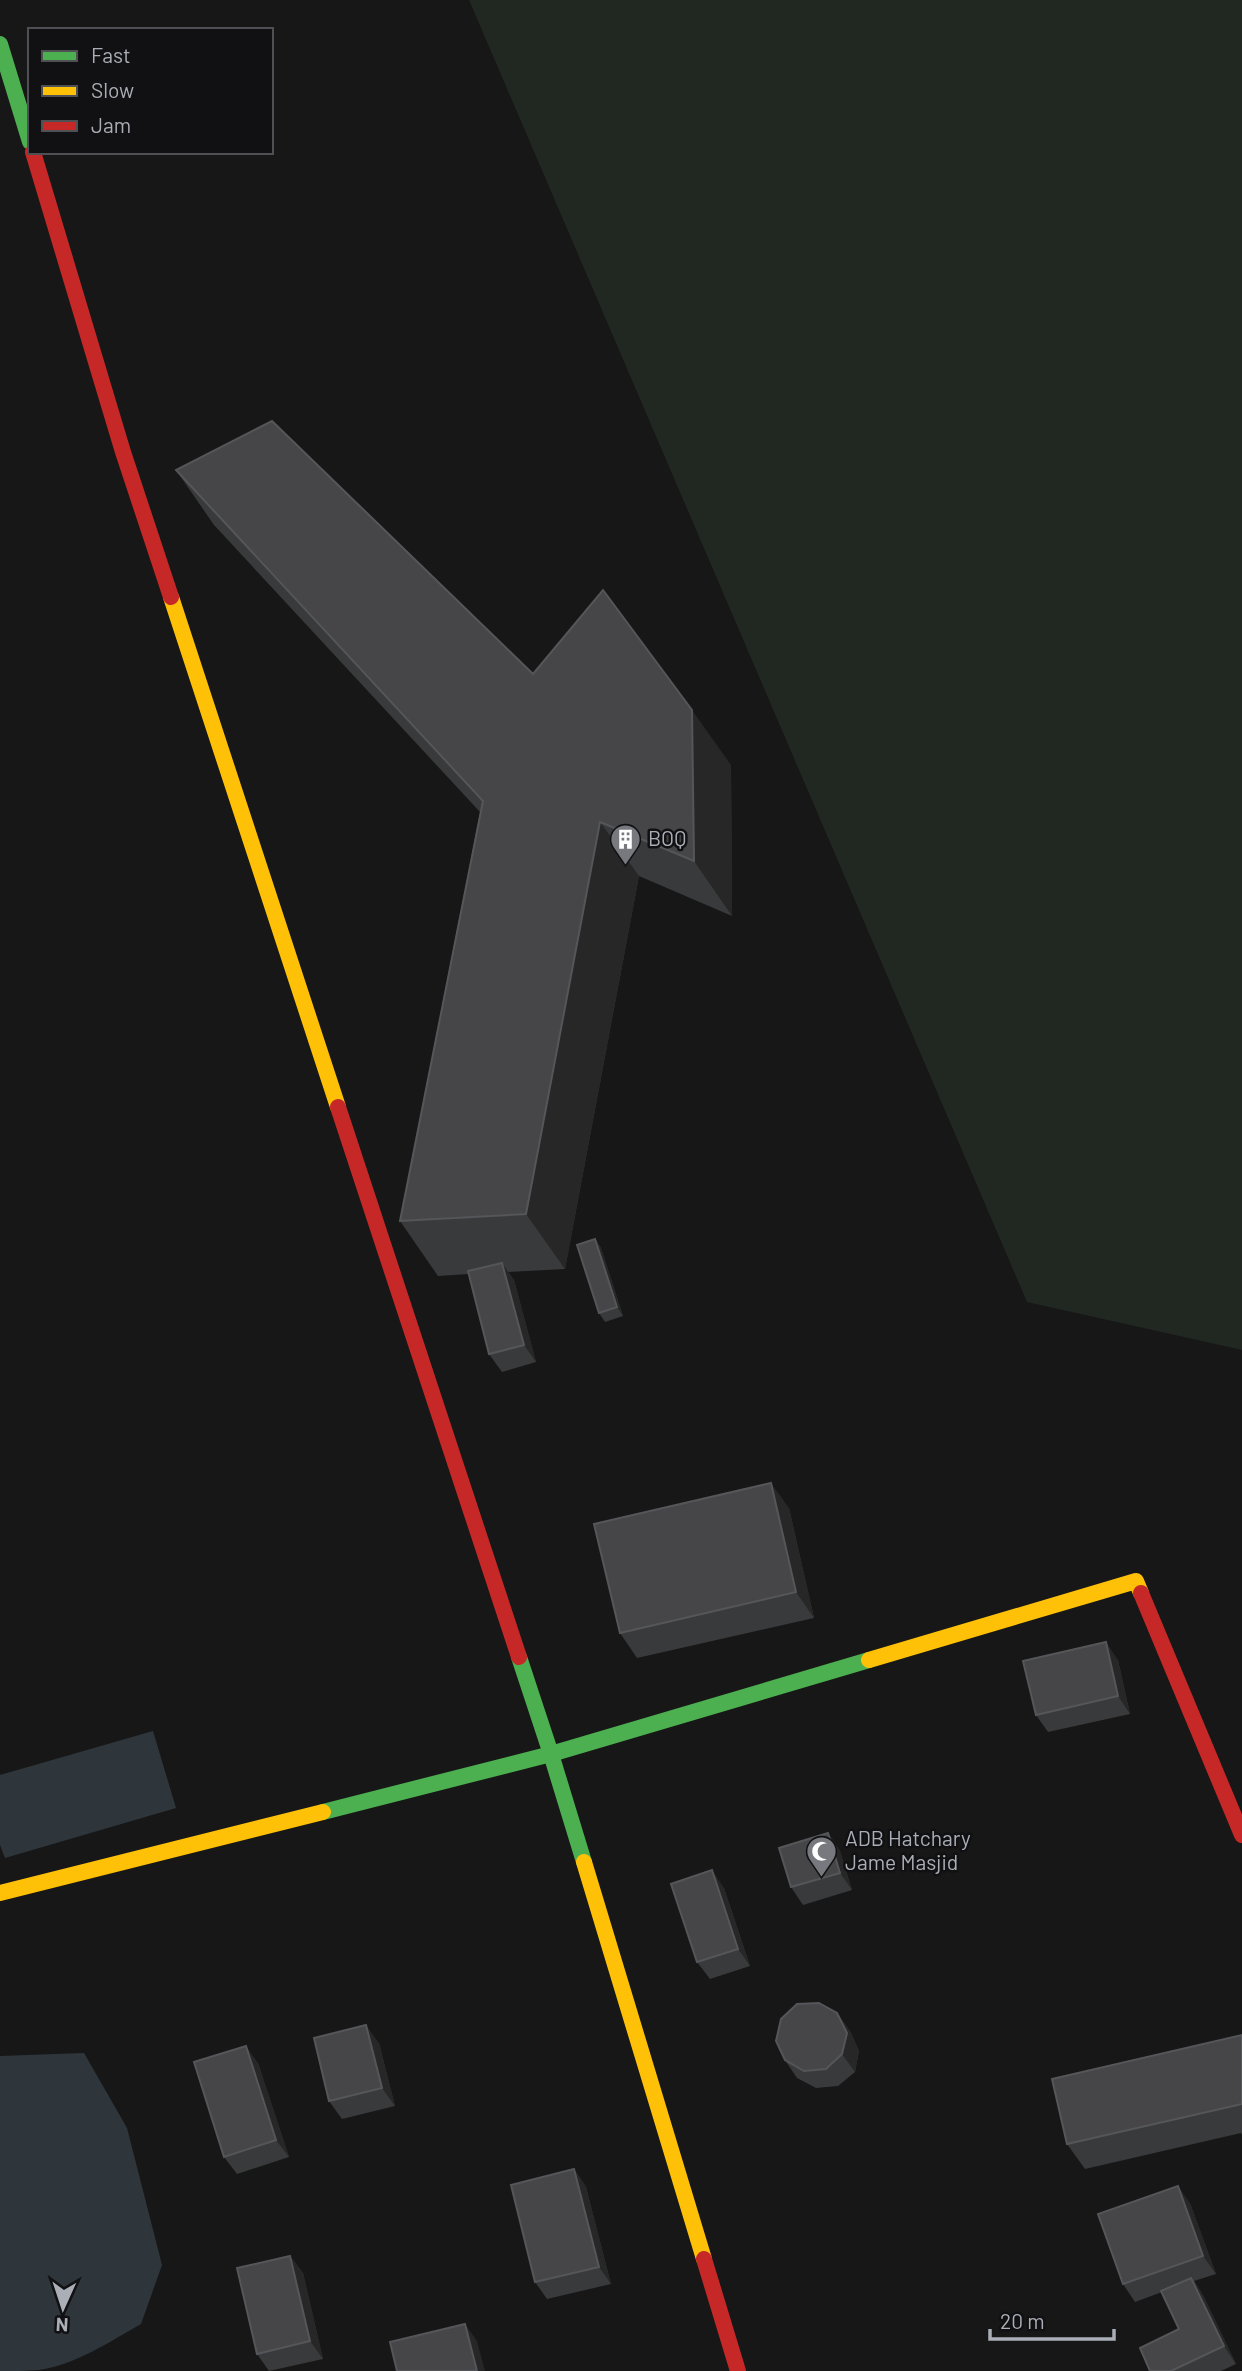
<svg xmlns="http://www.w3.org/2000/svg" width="1242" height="2371" viewBox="0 0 1242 2371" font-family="Barlow,sans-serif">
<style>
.green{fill:#212721}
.water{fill:#2f363b}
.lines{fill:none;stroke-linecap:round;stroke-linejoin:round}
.fast{stroke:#4caf50;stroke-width:16}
.slow{stroke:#ffc107;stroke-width:16}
.jam{stroke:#c62828;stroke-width:16}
.wall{fill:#393a3b}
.shaded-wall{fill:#272727}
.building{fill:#464648;stroke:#55565a;stroke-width:2}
.labels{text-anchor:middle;stroke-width:5;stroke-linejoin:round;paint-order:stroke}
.poi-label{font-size:21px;fill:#aaaeb6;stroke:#111113;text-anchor:start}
</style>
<rect width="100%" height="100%" fill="#171717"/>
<path class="green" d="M 469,0 L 1242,0 L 1242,1350 L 1027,1302 Z"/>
<path class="water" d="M 153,1731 L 176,1808 L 5,1858 L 0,1845 L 0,1775 Z
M 84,2053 L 127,2128 L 162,2265 L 141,2324 C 109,2342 75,2365 39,2370 C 27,2371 13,2371 0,2371 L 0,2056 Z"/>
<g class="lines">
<path class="fast" d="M 0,44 L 30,142
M 519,1657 L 551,1754 L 869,1660
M 323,1812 L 551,1754 L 584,1862"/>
<path class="slow" d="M 171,597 L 338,1107
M 869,1660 L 1136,1581 L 1141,1593
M 584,1862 L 704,2259
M 0,1893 L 323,1812"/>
<path class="jam" d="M 33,152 L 123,452 L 171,597
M 338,1107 L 519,1657
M 1141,1593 L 1242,1835
M 704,2259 L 738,2371"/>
</g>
<path class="wall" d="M 176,470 L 533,674 L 731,765 L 732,916 L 639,876 L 565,1269 L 508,1272 L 514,1280 L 536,1362 L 502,1372 L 489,1354 L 469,1274 L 438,1276 L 400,1221 L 480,812 L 214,525 Z
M 595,1239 L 601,1248 L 623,1316 L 605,1322 L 599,1313 Z
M 789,1508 L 814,1618 L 637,1658 L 620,1633 Z
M 1118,1660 L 1130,1714 L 1048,1732 L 1036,1715 Z
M 828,1833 L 840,1851 L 852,1890 L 803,1905 L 791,1887 Z
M 724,1888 L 750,1966 L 710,1979 L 697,1962 Z
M 837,2013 L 850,2031 L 859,2051 L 855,2072 L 838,2086 L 816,2088 L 797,2078 L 785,2060 Z
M 1242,2035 L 1242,2135 L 1241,2133 L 1085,2169 L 1067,2144 Z
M 379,2043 L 395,2106 L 342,2119 L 329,2101 Z
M 258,2063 L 289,2157 L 237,2174 L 224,2157 Z
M 574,2169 L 586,2187 L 611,2284 L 547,2299 L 535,2282 Z
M 1190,2203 L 1216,2274 L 1194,2281 L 1203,2295 L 1236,2364 L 1221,2371 L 1150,2371 L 1179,2329 L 1162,2292 L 1135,2302 L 1123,2284 Z
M 290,2256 L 303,2273 L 323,2359 L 269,2371 L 257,2354 Z"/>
<path class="shaded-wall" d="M 692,710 L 731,765 L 732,916 L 694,861 Z
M 600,822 L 639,876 L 565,1269 L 526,1214 Z
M 595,1239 L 601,1248 L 623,1316 L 617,1307 Z
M 502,1263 L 514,1280 L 536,1362 L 524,1345 Z
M 771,1483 L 789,1508 L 814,1618 L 796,1592 Z
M 1106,1642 L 1118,1660 L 1130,1714 L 1118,1696 Z
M 828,1833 L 840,1851 L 852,1890 L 840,1873 Z
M 712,1870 L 724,1888 L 750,1966 L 738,1949 Z
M 837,2013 L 850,2031 L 859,2051 L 855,2072 L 842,2054 Z
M 366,2025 L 379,2043 L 395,2106 L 382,2088 Z
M 246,2046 L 258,2063 L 289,2157 L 276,2140 Z
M 574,2169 L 586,2187 L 611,2284 L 599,2267 Z
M 1178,2186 L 1190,2203 L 1216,2274 L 1203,2256 Z
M 290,2256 L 303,2273 L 323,2359 L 310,2341 Z
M 1191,2278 L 1203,2295 L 1236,2364 L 1224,2346 Z
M 465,2324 L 477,2341 L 485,2371 L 477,2371 Z"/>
<path class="building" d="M 272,421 L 533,674 L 603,590 L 692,710 L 694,861 L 600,822 L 526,1214 L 400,1221 L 483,801 L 176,470 Z
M 595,1239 L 617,1307 L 599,1313 L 577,1245 Z
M 502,1263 L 524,1345 L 489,1354 L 468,1271 Z
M 771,1483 L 796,1592 L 620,1633 L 594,1524 Z
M 1106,1642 L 1118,1696 L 1036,1715 L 1023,1661 Z
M 828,1833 L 840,1873 L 791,1887 L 779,1848 Z
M 712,1870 L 738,1949 L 697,1962 L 671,1884 Z
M 819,2003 L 837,2013 L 847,2033 L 842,2054 L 826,2069 L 804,2071 L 785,2060 L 776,2041 L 781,2019 L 797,2004 Z
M 366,2025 L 382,2088 L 329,2101 L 314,2038 Z
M 1242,2035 L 1242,2104 L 1067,2144 L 1052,2079 Z
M 246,2046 L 276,2140 L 224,2157 L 194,2062 Z
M 574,2169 L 599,2267 L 535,2282 L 511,2185 Z
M 1178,2186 L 1203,2256 L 1123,2284 L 1098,2214 Z
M 290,2256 L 310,2341 L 257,2354 L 237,2268 Z
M 1191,2278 L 1224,2346 L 1171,2371 L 1150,2371 L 1140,2348 L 1179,2329 L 1161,2291 Z
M 465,2324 L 477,2371 L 397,2371 L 390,2342 Z"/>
<defs>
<symbol id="building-pin" viewBox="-11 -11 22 30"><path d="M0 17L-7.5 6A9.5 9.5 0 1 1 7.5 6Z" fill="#77797e" stroke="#111113"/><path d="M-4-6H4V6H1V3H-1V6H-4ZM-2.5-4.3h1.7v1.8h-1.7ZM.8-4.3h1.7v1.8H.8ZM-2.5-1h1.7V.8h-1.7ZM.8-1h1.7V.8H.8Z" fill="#fff"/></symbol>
<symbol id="mosque-pin" viewBox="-11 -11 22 30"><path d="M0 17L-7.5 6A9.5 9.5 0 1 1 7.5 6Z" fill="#77797e" stroke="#111113"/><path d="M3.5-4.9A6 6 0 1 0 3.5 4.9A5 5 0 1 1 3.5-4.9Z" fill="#fff"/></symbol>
</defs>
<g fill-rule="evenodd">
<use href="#building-pin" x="608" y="822" width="35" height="47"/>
<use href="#mosque-pin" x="804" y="1834" width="35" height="47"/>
</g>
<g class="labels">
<g class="poi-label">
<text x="648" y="846">BOQ</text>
<text x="845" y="1846">ADB Hatchary<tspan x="845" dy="24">Jame Masjid</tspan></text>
</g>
</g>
<rect x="28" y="28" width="245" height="126" fill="#111113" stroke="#4e5054" stroke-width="2"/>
<rect x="42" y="51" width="35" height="10" fill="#4caf50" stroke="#4e5054" stroke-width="2"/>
<text x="91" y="63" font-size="21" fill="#aaaeb6">Fast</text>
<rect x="42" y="86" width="35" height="10" fill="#ffc107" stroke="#4e5054" stroke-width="2"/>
<text x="91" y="98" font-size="21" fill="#aaaeb6">Slow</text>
<rect x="42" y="121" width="35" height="10" fill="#c62828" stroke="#4e5054" stroke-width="2"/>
<text x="91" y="133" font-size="21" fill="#aaaeb6">Jam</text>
<g transform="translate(63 2308) rotate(183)" stroke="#111113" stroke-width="5" paint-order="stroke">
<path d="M0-5L12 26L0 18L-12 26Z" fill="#aaaeb6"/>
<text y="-10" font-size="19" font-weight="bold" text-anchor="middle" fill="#aaaeb6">N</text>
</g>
<path d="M990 2329v10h124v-10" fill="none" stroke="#aaaeb6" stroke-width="3.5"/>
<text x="1000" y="2329" font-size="21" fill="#aaaeb6" stroke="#111113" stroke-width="5" paint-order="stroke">20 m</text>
</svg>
